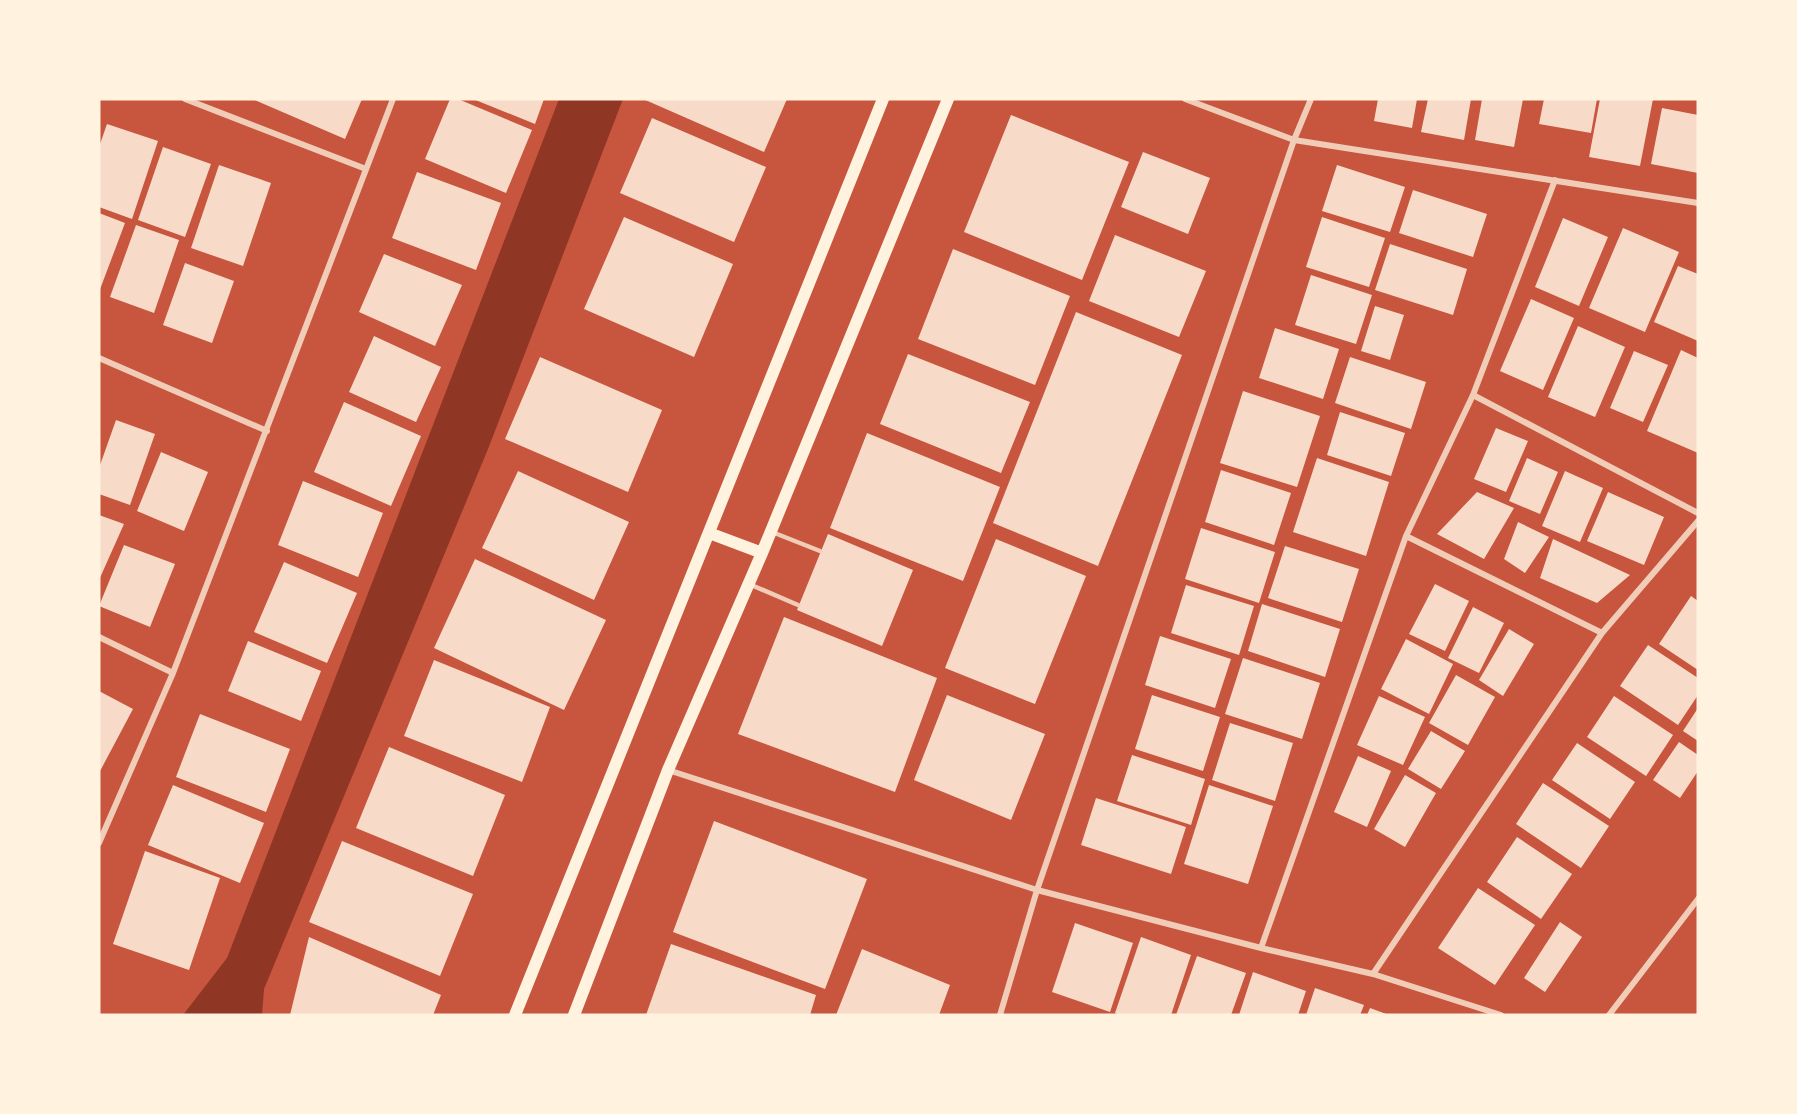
<svg xmlns="http://www.w3.org/2000/svg" width="1797" height="1114" viewBox="0 0 1797 1114" font-family="'DejaVu Sans',sans-serif">
<style>
.water{fill:#8f3625}
.building{fill:#f7dbc8}
.lines{fill:none;stroke-linecap:round;stroke-linejoin:round}
.service{stroke:#f1ccb7;stroke-width:4.5}
.minor{stroke:#f1ccb7;stroke-width:6}
.secondary{stroke:#fff3e0;stroke-width:12}
</style>
<rect width="100%" height="100%" fill="#c8553d"/>
<path class="water" d="M 559,99 L 623,99 L 488,449 L 264,989 L 262,1015 L 183,1015 L 227,958 Z"/>
<path class="building" d="M 252,99 L 362,99 L 345,139 Z
M 450,99 L 458,99 L 532,130 L 506,193 L 425,159 Z
M 473,99 L 544,99 L 535,124 Z
M 643,99 L 787,99 L 764,152 Z
M 1378,99 L 1417,99 L 1412,128 L 1374,121 Z
M 1428,99 L 1471,99 L 1464,140 L 1421,132 Z
M 1482,99 L 1523,99 L 1514,147 L 1475,140 Z
M 1544,99 L 1597,99 L 1591,133 L 1539,124 Z
M 1600,99 L 1653,99 L 1640,166 L 1589,157 Z
M 1662,108 L 1698,115 L 1698,173 L 1651,164 Z
M 1011,115 L 1129,162 L 1082,280 L 964,232 Z
M 652,118 L 766,167 L 734,242 L 620,193 Z
M 107,124 L 158,141 L 132,219 L 99,207 L 99,147 Z
M 163,147 L 211,164 L 185,237 L 138,220 Z
M 1143,152 L 1210,178 L 1188,234 L 1121,207 Z
M 219,165 L 271,183 L 243,266 L 191,248 Z
M 1337,165 L 1405,187 L 1390,232 L 1322,211 Z
M 417,172 L 501,203 L 476,270 L 392,238 Z
M 1413,190 L 1487,214 L 1473,257 L 1399,233 Z
M 99,213 L 125,223 L 99,292 Z
M 624,217 L 733,264 L 694,357 L 584,309 Z
M 1322,217 L 1385,238 L 1369,287 L 1306,267 Z
M 1563,218 L 1608,237 L 1579,306 L 1535,287 Z
M 136,225 L 179,240 L 154,313 L 110,297 Z
M 1623,228 L 1679,252 L 1645,332 L 1589,308 Z
M 1115,235 L 1206,271 L 1179,337 L 1089,301 Z
M 1390,244 L 1467,269 L 1453,315 L 1375,290 Z
M 953,249 L 1070,296 L 1035,385 L 918,339 Z
M 384,254 L 462,285 L 435,346 L 359,312 Z
M 185,263 L 234,281 L 212,343 L 163,325 Z
M 1678,266 L 1698,274 L 1698,341 L 1654,322 Z
M 1311,275 L 1372,295 L 1356,344 L 1295,325 Z
M 1531,299 L 1574,318 L 1543,390 L 1500,371 Z
M 1375,306 L 1404,315 L 1390,360 L 1361,351 Z
M 1076,312 L 1182,355 L 1098,566 L 993,523 Z
M 1578,326 L 1625,347 L 1595,417 L 1548,397 Z
M 1275,328 L 1339,349 L 1323,399 L 1259,378 Z
M 374,336 L 441,367 L 416,422 L 349,392 Z
M 1681,350 L 1698,358 L 1698,453 L 1647,431 Z
M 1634,351 L 1668,365 L 1643,422 L 1610,408 Z
M 908,354 L 1030,402 L 1001,473 L 880,424 Z
M 540,357 L 662,410 L 628,492 L 505,439 Z
M 1350,357 L 1426,382 L 1411,429 L 1335,403 Z
M 1243,391 L 1320,416 L 1297,487 L 1220,463 Z
M 344,402 L 421,436 L 391,506 L 314,472 Z
M 1340,412 L 1405,433 L 1391,476 L 1327,455 Z
M 116,420 L 155,434 L 130,505 L 99,494 L 99,468 Z
M 1496,428 L 1528,441 L 1506,492 L 1474,479 Z
M 867,433 L 1000,487 L 963,581 L 830,528 Z
M 161,452 L 208,472 L 184,531 L 137,511 Z
M 1317,458 L 1389,482 L 1366,556 L 1293,532 Z
M 1527,458 L 1558,472 L 1540,514 L 1509,501 Z
M 1221,470 L 1291,493 L 1274,545 L 1205,522 Z
M 518,471 L 629,522 L 594,600 L 482,548 Z
M 1565,471 L 1603,488 L 1580,542 L 1542,526 Z
M 303,481 L 383,513 L 358,577 L 278,545 Z
M 1477,492 L 1514,508 L 1484,559 L 1437,534 Z
M 1608,492 L 1664,517 L 1644,565 L 1587,541 Z
M 99,515 L 124,524 L 99,580 Z
M 1518,522 L 1549,537 L 1525,573 L 1504,559 Z
M 1201,528 L 1275,552 L 1259,603 L 1185,579 Z
M 828,534 L 913,570 L 882,646 L 797,610 Z
M 996,539 L 1086,576 L 1035,704 L 945,668 Z
M 1553,539 L 1630,575 L 1597,603 L 1540,578 Z
M 124,545 L 175,564 L 150,627 L 99,606 Z
M 1285,546 L 1359,569 L 1342,622 L 1268,598 Z
M 475,559 L 606,620 L 564,710 L 434,648 Z
M 284,562 L 357,593 L 327,663 L 254,632 Z
M 1435,584 L 1469,601 L 1445,651 L 1409,634 Z
M 1186,585 L 1254,606 L 1239,655 L 1171,633 Z
M 1691,596 L 1698,601 L 1698,670 L 1659,644 Z
M 1262,604 L 1340,629 L 1325,677 L 1248,651 Z
M 1473,607 L 1504,623 L 1479,673 L 1448,658 Z
M 784,617 L 937,678 L 895,792 L 738,734 Z
M 1509,629 L 1534,644 L 1503,696 L 1479,680 Z
M 1160,636 L 1231,659 L 1215,708 L 1145,685 Z
M 1406,639 L 1453,664 L 1429,714 L 1381,689 Z
M 248,641 L 321,671 L 301,721 L 228,691 Z
M 1648,645 L 1698,678 L 1698,695 L 1678,725 L 1620,686 Z
M 1243,658 L 1320,683 L 1302,739 L 1225,714 Z
M 434,660 L 550,707 L 522,782 L 404,736 Z
M 1456,675 L 1495,697 L 1468,745 L 1429,723 Z
M 99,691 L 133,709 L 99,773 Z
M 947,695 L 1045,734 L 1011,820 L 914,780 Z
M 1152,695 L 1220,717 L 1203,771 L 1135,749 Z
M 1379,696 L 1425,717 L 1403,765 L 1357,745 Z
M 1614,696 L 1673,735 L 1646,776 L 1587,737 Z
M 1698,708 L 1698,741 L 1683,731 Z
M 200,714 L 290,749 L 266,812 L 176,777 Z
M 1230,723 L 1293,743 L 1275,801 L 1212,780 Z
M 1431,731 L 1465,751 L 1441,789 L 1408,769 Z
M 1679,742 L 1698,755 L 1698,771 L 1680,798 L 1653,780 Z
M 1577,743 L 1635,782 L 1610,819 L 1552,780 Z
M 389,747 L 505,795 L 473,876 L 356,828 Z
M 1132,755 L 1205,779 L 1191,825 L 1117,801 Z
M 1358,756 L 1391,771 L 1367,827 L 1334,812 Z
M 1405,775 L 1436,793 L 1405,847 L 1374,829 Z
M 1543,783 L 1609,826 L 1581,868 L 1516,824 Z
M 173,785 L 264,823 L 240,883 L 148,845 Z
M 1209,785 L 1273,806 L 1248,884 L 1184,864 Z
M 1096,798 L 1186,827 L 1171,874 L 1081,845 Z
M 714,821 L 867,879 L 825,989 L 673,932 Z
M 1517,837 L 1572,874 L 1541,919 L 1487,882 Z
M 342,841 L 473,894 L 440,976 L 309,922 Z
M 145,851 L 220,878 L 189,970 L 113,944 Z
M 1478,888 L 1535,925 L 1495,985 L 1438,948 Z
M 1560,922 L 1582,937 L 1545,992 L 1524,978 Z
M 1075,923 L 1133,943 L 1110,1012 L 1052,992 Z
M 309,937 L 441,995 L 433,1015 L 290,1015 Z
M 1141,937 L 1191,955 L 1171,1015 L 1120,1015 L 1115,1013 Z
M 671,944 L 816,995 L 810,1015 L 646,1015 Z
M 862,949 L 950,985 L 939,1015 L 836,1015 Z
M 1197,956 L 1246,973 L 1231,1015 L 1176,1015 Z
M 1253,972 L 1306,991 L 1298,1015 L 1239,1015 Z
M 1315,988 L 1364,1005 L 1360,1015 L 1306,1015 Z
M 1370,1008 L 1389,1015 L 1367,1015 Z"/>
<g class="lines">
<path class="service" d="M 772,532 L 820,551
M 749,584 L 798,605"/>
<path class="minor" d="M 185,99 L 366,169
M 1185,99 L 1294,140 L 1698,203
M 99,358 L 267,431
M 1473,395 L 1698,513
M 1406,536 L 1602,633
M 99,637 L 173,673
M 668,770 L 1037,890 L 1261,948 L 1373,974 L 1501,1015
M 99,843 L 173,673 L 393,99
M 1261,948 L 1406,536 L 1473,395 L 1555,180
M 1373,974 L 1602,633 L 1698,521
M 1000,1015 L 1037,890 L 1294,140 L 1311,99
M 1609,1015 L 1698,899"/>
<path class="secondary" d="M 709,533 L 762,553
M 515,1015 L 883,99
M 574,1015 L 668,770 L 762,553 L 948,99"/>
</g>
<rect width="1797" height="1114" fill="none" stroke="#fff3e0" stroke-width="201"/>
</svg>
